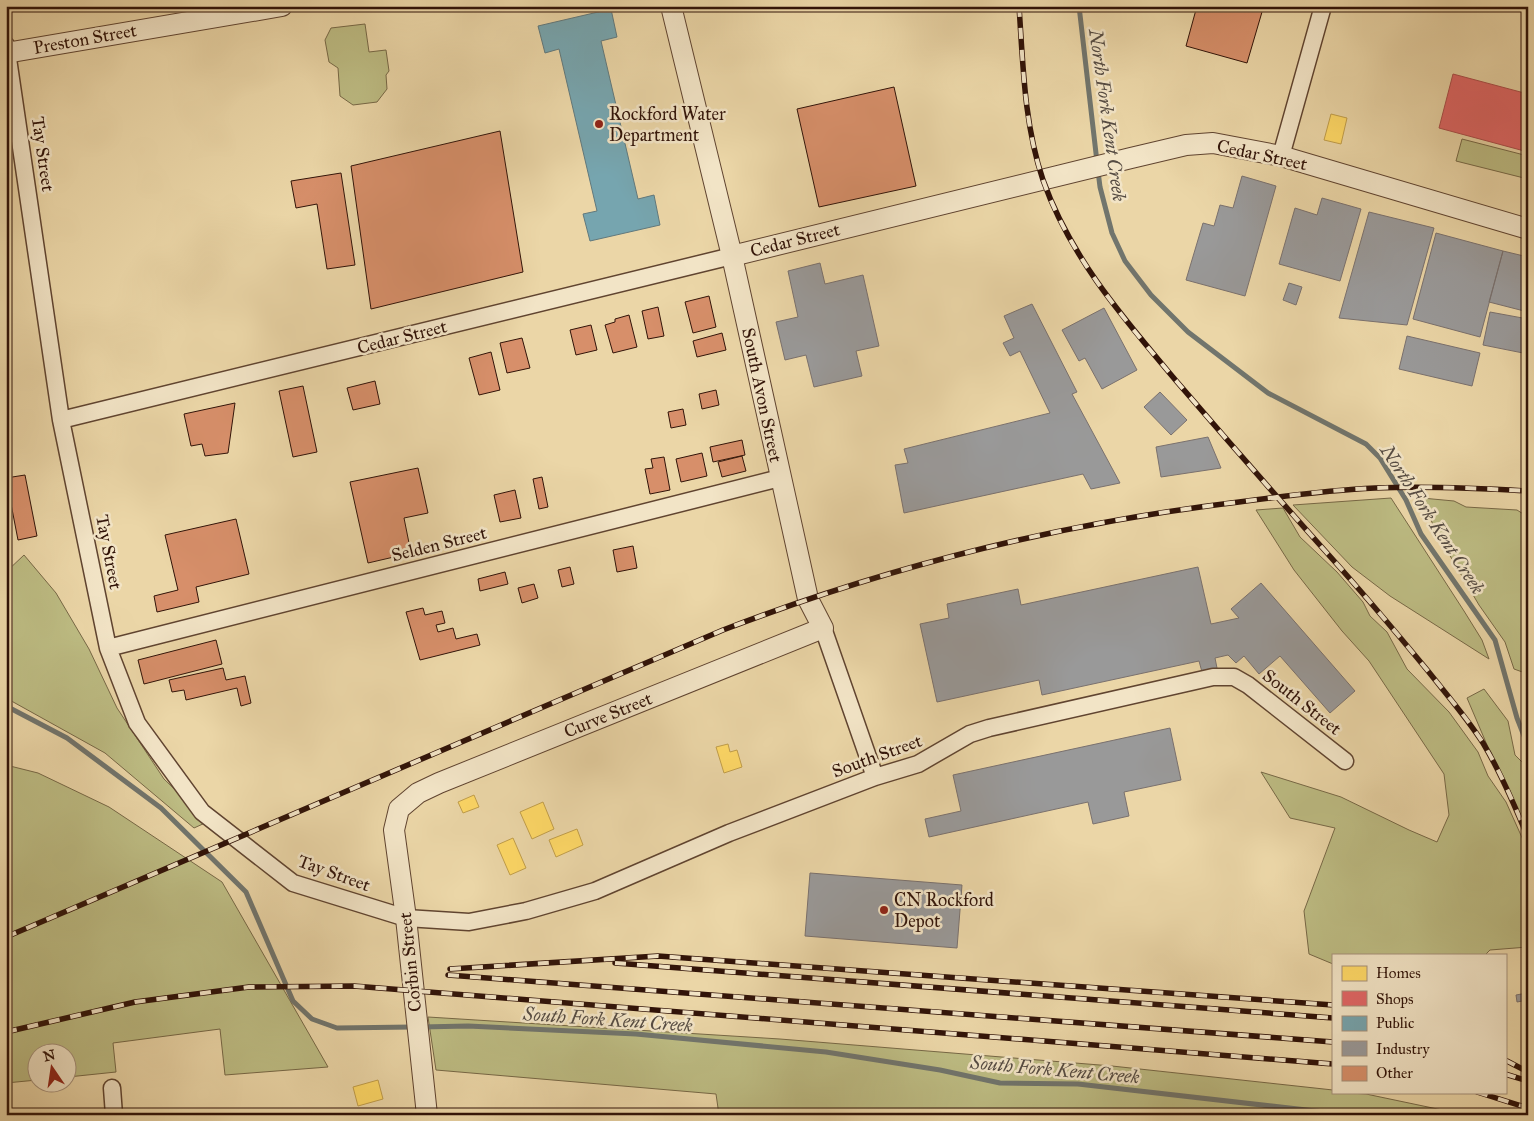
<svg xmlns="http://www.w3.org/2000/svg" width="1534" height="1121" viewBox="0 0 1534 1121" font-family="'IM FELL Great Primer',serif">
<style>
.green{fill:#bdbc83;stroke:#776846}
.homes{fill:#ffd966;stroke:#c19e4a}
.shops{fill:#e06666;stroke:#ac4d4a}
.public{fill:#76a5af;stroke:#61797d}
.industry{fill:#999;stroke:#7a716e}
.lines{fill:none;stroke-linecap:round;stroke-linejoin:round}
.stream{stroke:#71756d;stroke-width:5}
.building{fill:#d78f6a;stroke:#311308}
.minor-casing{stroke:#604430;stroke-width:19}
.tertiary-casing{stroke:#604430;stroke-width:22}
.minor{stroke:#f2e4c6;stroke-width:16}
.tertiary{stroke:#f2e4c6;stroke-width:20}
.rail-casing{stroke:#311308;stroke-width:5.5}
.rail{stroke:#f2e4c6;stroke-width:4;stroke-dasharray:11;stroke-linecap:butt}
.poi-dot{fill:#8f2418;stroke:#f2e4c6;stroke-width:2}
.labels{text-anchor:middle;stroke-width:5;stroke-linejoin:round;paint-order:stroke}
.street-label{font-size:18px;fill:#311308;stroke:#f2e4c6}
.poi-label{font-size:18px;fill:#311308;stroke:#f2e4c6;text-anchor:start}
.water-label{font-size:19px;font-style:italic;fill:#564c43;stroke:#f2e4c6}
</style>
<rect width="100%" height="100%" fill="#ebd6a7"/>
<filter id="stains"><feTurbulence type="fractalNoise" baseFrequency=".004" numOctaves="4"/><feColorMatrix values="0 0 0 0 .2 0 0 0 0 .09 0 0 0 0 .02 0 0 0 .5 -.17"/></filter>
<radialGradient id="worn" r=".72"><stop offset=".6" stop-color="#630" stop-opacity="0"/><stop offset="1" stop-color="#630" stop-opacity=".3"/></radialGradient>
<path class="green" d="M 365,24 L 369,52 L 386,50 L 389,71 L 386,75 L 387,89 L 377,102 L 353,105 L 340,96 L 338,68 L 329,62 L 325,40 L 331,28 Z
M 1462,139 L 1528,156 L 1528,179 L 1456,161 Z
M 1391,498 L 1464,611 L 1482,640 L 1489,659 L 1390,596 L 1352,567 L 1293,505 Z
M 1422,498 L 1454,501 L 1466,507 L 1517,510 L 1528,517 L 1528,674 L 1514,669 L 1505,642 L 1479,605 L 1436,532 Z
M 1283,508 L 1300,537 L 1337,572 L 1363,602 L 1370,616 L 1387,632 L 1407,669 L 1449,712 L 1478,752 L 1488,776 L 1506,802 L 1524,842 L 1528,865 L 1528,947 L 1490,950 L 1485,955 L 1333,955 L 1333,964 L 1309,954 L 1304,911 L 1335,828 L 1290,818 L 1261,772 L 1341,797 L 1409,830 L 1437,842 L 1449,815 L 1444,774 L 1369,661 L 1342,631 L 1294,570 L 1256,510 Z
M 24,555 L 56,593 L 89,649 L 117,708 L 164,779 L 197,811 L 205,823 L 194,828 L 105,753 L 6,698 L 6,572 Z
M 1484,689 L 1508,721 L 1515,755 L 1528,768 L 1528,841 L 1467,698 Z
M 6,765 L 38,773 L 109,807 L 222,882 L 328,1067 L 225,1075 L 220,1029 L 113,1043 L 116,1072 L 68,1077 L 68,1054 L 38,1054 L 37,1080 L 6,1083 Z
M 428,1017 L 780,1039 L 1112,1066 L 1333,1090 L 1333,1092 L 1366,1094 L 1466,1115 L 719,1115 L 716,1094 L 436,1070 Z"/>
<path class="homes" d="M 1331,114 L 1347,118 L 1341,144 L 1324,140 Z
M 728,744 L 730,752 L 737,750 L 742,767 L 724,773 L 716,747 Z
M 474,795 L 479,807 L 463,813 L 458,802 Z
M 543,802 L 554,829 L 532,839 L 520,812 Z
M 577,829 L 583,845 L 556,857 L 549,840 Z
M 513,838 L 526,868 L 510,875 L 497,845 Z
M 378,1080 L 383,1099 L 358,1106 L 353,1087 Z"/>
<path class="shops" d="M 1453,74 L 1528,94 L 1528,152 L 1439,128 Z"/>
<path class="public" d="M 611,9 L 617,37 L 601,41 L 638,199 L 654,195 L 660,225 L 590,241 L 583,214 L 597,211 L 559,49 L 545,53 L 538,26 Z"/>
<path class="industry" d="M 1242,176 L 1276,186 L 1245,296 L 1186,280 L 1203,223 L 1214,226 L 1220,205 L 1233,208 Z
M 1322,198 L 1361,209 L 1340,281 L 1279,264 L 1295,208 L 1317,215 Z
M 1369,212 L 1434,228 L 1407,325 L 1339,318 Z
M 1436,233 L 1503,251 L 1480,337 L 1413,319 Z
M 1503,251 L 1528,257 L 1528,312 L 1489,302 Z
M 820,263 L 825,284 L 863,275 L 879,346 L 856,351 L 862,376 L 814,387 L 806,355 L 785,360 L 776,322 L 798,317 L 788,271 Z
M 1289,283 L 1302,287 L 1296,305 L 1283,300 Z
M 1032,304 L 1077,392 L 1072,394 L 1120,483 L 1091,489 L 1083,474 L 904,513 L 895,465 L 908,463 L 904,449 L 1050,413 L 1020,351 L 1010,356 L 1003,343 L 1014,338 L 1004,316 Z
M 1104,308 L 1137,370 L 1102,389 L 1085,358 L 1079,361 L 1062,330 Z
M 1490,312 L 1528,319 L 1528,354 L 1483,345 Z
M 1407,336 L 1480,353 L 1472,386 L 1399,369 Z
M 1160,392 L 1187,420 L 1171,435 L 1144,407 Z
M 1208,437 L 1221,468 L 1161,477 L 1156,447 Z
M 1198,567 L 1211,624 L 1239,618 L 1231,609 L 1261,583 L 1355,691 L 1330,713 L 1280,656 L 1259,674 L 1244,656 L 1236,663 L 1228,655 L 1215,658 L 1217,668 L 1202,672 L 1199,661 L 1042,695 L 1039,680 L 937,702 L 920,624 L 949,618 L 947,604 L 1018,589 L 1021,605 Z
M 1170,728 L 1181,780 L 1124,792 L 1129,816 L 1093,824 L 1088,802 L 929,837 L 925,819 L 961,811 L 953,775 Z
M 810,873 L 962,885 L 957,948 L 805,936 Z
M 1527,993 L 1528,1000 L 1517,1002 L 1516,995 Z"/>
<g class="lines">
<path class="stream" d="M 1079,6 L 1097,162
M 1098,171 L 1100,187 L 1112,233 L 1125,261 L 1151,295 L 1188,332 L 1268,393 L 1366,444 L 1380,458 L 1406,500 L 1421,534 L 1495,640 L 1517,718 L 1528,746
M 6,706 L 67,738 L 161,808 L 246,892 L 293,1001 L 312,1019 L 337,1028 L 412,1027
M 421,1027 L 468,1026 L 636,1034 L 826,1052 L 940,1070 L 1000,1083 L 1078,1084 L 1350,1115"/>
</g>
<path class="building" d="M 1197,6 L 1241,6 L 1262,12 L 1247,63 L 1186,46 Z
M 894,87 L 916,186 L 819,207 L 797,109 Z
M 500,131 L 523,272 L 371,309 L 351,166 Z
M 341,173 L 355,265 L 327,269 L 317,204 L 296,208 L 291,181 Z
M 709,296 L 716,327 L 693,333 L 685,302 Z
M 658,307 L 664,336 L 648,339 L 642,311 Z
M 629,315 L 637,347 L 613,353 L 605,325 L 615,322 L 615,319 Z
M 591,325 L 597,350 L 576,355 L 570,330 Z
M 722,333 L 726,350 L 697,357 L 693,341 Z
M 522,338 L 530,368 L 507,373 L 500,343 Z
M 491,352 L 500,390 L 479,395 L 469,358 Z
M 375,381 L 380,404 L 353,410 L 347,388 Z
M 303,386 L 317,452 L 293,457 L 279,391 Z
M 716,390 L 719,405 L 702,409 L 699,394 Z
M 235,403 L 228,453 L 205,456 L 202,444 L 191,446 L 184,414 Z
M 683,409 L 686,425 L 671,428 L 668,412 Z
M 742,440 L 745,455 L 713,462 L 710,447 Z
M 702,453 L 707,476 L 681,482 L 676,459 Z
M 742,456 L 746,471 L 722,477 L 718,462 Z
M 664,457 L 670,490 L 650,494 L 645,469 L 653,468 L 651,459 Z
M 418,468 L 428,513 L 404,518 L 411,553 L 368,563 L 350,482 Z
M 25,475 L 37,536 L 18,540 L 6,478 Z
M 542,477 L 548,507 L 539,509 L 533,479 Z
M 515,490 L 521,518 L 500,522 L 494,495 Z
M 236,519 L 249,574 L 196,587 L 199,602 L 157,612 L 154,596 L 178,590 L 165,535 Z
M 633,546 L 637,568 L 617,572 L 613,550 Z
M 570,567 L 574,584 L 562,587 L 558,570 Z
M 505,572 L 508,584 L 480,591 L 478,579 Z
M 534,584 L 538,598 L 522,603 L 518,588 Z
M 423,608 L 425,615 L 442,611 L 445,623 L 436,625 L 438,632 L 453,628 L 456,639 L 477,634 L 480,645 L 420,660 L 406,612 Z
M 216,640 L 222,664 L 144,684 L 138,660 Z
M 223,668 L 226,680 L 245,676 L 251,703 L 241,706 L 237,688 L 186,700 L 184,690 L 172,692 L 169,680 Z"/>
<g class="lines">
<defs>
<path id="minor" d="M 6,45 L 61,420 L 108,648 L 137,723 L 202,812 L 293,883 L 406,918 L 469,922 L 526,911 L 595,891 L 729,833 L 875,777 L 918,764 L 970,734 L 989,728 L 1213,677 L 1234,677 L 1248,685 L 1345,761
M 1281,156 L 1323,6
M 61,420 L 732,256
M 823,628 L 875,777
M 108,648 L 780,478
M 112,1088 L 114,1115"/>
<path id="tertiary" d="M 6,53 L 282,6
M 732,256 L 1131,158 L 1186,145 L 1213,143 L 1281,156 L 1528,229
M 427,1115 L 406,918 L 394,830 L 399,809 L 418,793 L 439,783 L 823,628 L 808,599 L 732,256 L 671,6"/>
</defs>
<use href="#minor" class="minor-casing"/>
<use href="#tertiary" class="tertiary-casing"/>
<use href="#minor" class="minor"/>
<use href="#tertiary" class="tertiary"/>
<defs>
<path id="rail" d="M 1019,6 C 1023,64 1024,124 1043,180 C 1071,259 1125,320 1178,383 C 1227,440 1277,497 1327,553 C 1362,592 1395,631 1428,671 C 1447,695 1467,718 1483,743 C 1501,773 1515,806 1528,838
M 6,937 L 723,630 C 890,566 1062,523 1239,502 C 1284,496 1330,490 1375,488 C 1426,486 1477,488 1528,491
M 615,963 L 1333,1018
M 450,969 L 658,956 L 1333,1005
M 448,975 L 1333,1042
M 6,1032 L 135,1002 L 249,987 L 354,986 L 1333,1064
M 1505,1060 L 1528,1072
M 1505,1074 L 1528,1081
M 1477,1092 L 1528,1108"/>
</defs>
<use href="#rail" class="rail-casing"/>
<use href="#rail" class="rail"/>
</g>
<g class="poi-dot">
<circle cx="599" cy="124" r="5"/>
<circle cx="884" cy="910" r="5"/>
</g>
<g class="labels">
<g class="street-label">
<text transform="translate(85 39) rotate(-10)" y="6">Preston Street</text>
<text transform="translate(43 154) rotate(82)" y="6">Tay Street</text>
<text transform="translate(1262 155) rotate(12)" y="6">Cedar Street</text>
<text transform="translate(795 240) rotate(-14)" y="6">Cedar Street</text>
<text transform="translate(402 337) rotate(-14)" y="6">Cedar Street</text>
<text transform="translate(762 395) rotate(78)" y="6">South Avon Street</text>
<text transform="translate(439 544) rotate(-14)" y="6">Selden Street</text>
<text transform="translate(109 552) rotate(79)" y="6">Tay Street</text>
<text transform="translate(1302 702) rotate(38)" y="6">South Street</text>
<text transform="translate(608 715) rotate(-22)" y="6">Curve Street</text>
<text transform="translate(877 756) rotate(-20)" y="6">South Street</text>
<text transform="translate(334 873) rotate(20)" y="6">Tay Street</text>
<text transform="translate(410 962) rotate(-96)" y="6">Corbin Street</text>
</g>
<g class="poi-label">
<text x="609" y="120">Rockford Water<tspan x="609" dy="21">Department</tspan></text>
<text x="894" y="906">CN Rockford<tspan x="894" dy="21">Depot</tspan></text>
</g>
<g class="water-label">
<text transform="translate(1108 115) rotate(82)" y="7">North Fork Kent Creek</text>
<text transform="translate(1433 519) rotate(57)" y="7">North Fork Kent Creek</text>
<text transform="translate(608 1019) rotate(4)" y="7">South Fork Kent Creek</text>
<text transform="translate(1055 1069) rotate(5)" y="7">South Fork Kent Creek</text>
</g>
</g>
<rect width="1534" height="1121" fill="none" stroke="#ebd6a7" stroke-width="25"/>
<rect x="8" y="8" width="1519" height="1106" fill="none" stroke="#311308" stroke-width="2.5"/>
<rect x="12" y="12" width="1509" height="1096" fill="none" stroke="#311308"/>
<rect x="1332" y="954" width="175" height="140" fill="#f2e4c6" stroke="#a5907a"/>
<rect x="1342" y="966" width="25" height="15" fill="#ffd966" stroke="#a5907a"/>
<text x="1376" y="978" font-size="15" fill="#311308">Homes</text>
<rect x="1342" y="991" width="25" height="15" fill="#e06666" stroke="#a5907a"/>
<text x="1376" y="1004" font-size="15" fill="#311308">Shops</text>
<rect x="1342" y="1016" width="25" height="15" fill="#76a5af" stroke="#a5907a"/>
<text x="1376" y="1028" font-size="15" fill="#311308">Public</text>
<rect x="1342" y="1041" width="25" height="15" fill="#999999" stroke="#a5907a"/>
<text x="1376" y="1054" font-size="15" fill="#311308">Industry</text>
<rect x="1342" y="1066" width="25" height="15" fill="#d78f6a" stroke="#a5907a"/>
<text x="1376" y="1078" font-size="15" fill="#311308">Other</text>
<g transform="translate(52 1068) rotate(347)"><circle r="24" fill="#f2e4c6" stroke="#a5907a"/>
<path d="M0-4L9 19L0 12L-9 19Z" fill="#8f2418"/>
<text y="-8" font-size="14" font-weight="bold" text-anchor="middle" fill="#311308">N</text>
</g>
<rect width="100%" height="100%" filter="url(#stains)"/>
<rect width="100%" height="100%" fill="url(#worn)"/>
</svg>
